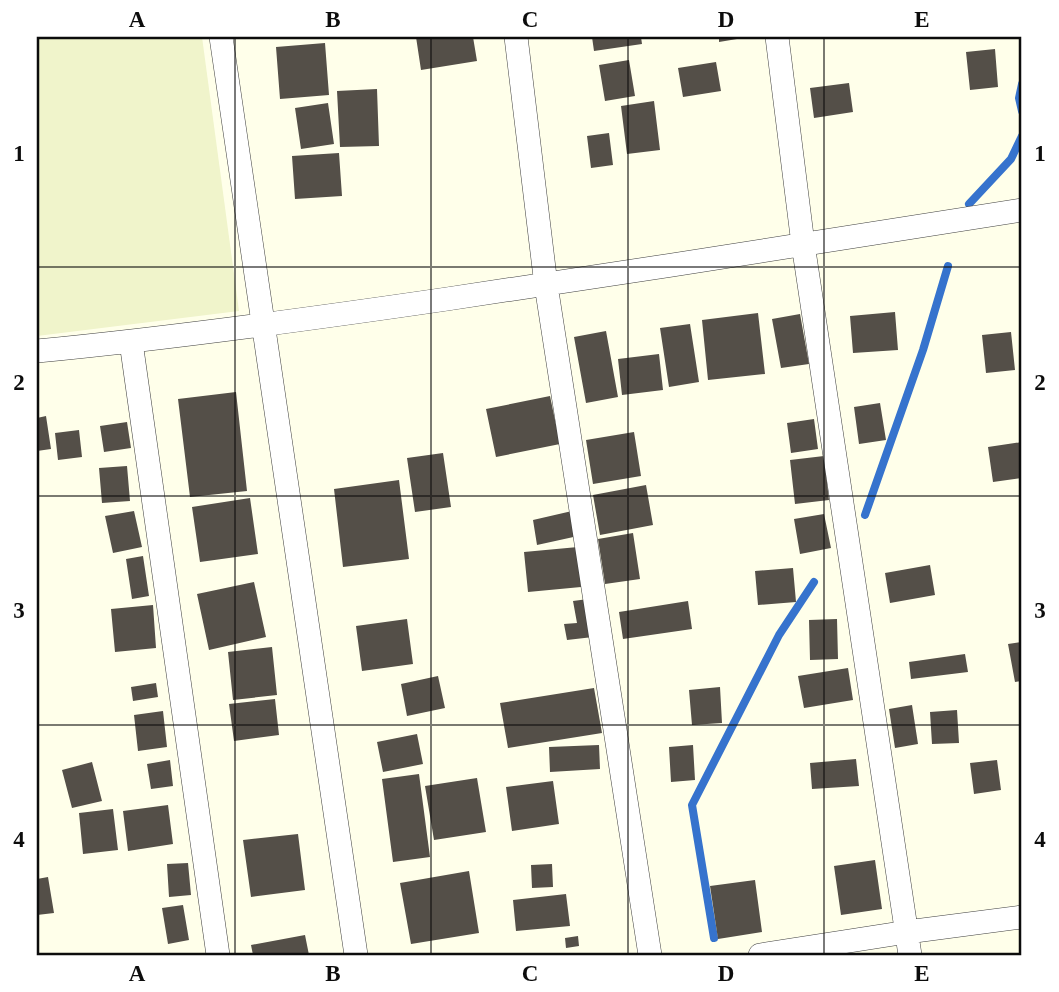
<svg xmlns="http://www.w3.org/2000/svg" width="1059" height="992" viewBox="0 0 1059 992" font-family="'Times New Roman',serif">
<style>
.farmland{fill:#f0f4cb}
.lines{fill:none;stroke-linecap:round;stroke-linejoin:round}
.stream{stroke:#3673cd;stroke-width:8}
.building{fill:#544f48}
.street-casing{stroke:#3f3f3f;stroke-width:24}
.street{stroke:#fff;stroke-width:23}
.grid{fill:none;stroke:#0c0c0c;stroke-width:2;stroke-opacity:0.55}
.neatline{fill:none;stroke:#0c0c0c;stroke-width:2.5}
.grid-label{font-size:23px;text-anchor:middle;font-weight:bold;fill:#0c0c0c}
</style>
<rect width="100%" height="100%" fill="#ffffea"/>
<path class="farmland" d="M 37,37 L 202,37 L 239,311 L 37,336 Z"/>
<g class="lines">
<path class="stream" d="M 1022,84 L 1019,98 L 1022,111
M 969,204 L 1011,159 L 1022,136
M 865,515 L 923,350 L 948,266
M 714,938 L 692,805 L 779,635 L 814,582"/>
</g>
<path class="building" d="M 416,37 L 473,37 L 477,61 L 421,70 Z
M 592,37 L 641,37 L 642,44 L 594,51 Z
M 719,37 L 743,37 L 743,38 L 719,42 Z
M 325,43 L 329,95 L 280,99 L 276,47 Z
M 995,49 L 998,87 L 970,90 L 966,52 Z
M 629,60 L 635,96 L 605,101 L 599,65 Z
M 716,62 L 721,91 L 683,97 L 678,68 Z
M 849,83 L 853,112 L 814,118 L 810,88 Z
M 377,89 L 379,146 L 340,147 L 337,91 Z
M 654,101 L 660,150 L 627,154 L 621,106 Z
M 328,103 L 334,144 L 301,149 L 295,108 Z
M 609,133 L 613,165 L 591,168 L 587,136 Z
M 339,153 L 342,196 L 295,199 L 292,156 Z
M 895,312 L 898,350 L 853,353 L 850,316 Z
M 758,313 L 765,374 L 708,380 L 702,320 Z
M 800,314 L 809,364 L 781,368 L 772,319 Z
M 690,324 L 699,382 L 669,387 L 660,328 Z
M 606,331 L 618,397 L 586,403 L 574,337 Z
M 1011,332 L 1015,370 L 986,373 L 982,335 Z
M 659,354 L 663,390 L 622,395 L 618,359 Z
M 236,392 L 247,491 L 190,497 L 178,399 Z
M 550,396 L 560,444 L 496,457 L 486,409 Z
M 880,403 L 886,440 L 859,444 L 854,407 Z
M 46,416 L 51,449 L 37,451 L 37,418 Z
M 814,419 L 818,449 L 791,453 L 787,423 Z
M 127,422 L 131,448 L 104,452 L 100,426 Z
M 79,430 L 82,457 L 58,460 L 55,433 Z
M 634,432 L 641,476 L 593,484 L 586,440 Z
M 1022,442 L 1022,478 L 993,482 L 988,447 Z
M 443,453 L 451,507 L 415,512 L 407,458 Z
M 824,456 L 829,500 L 795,504 L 790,460 Z
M 127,466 L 130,501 L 102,503 L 99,468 Z
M 399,480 L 409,559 L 343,567 L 334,489 Z
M 646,485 L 653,525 L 600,535 L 593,495 Z
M 250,498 L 258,554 L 200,562 L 192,507 Z
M 134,511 L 142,547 L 113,553 L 105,516 Z
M 572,511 L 578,536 L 537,545 L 533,520 Z
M 824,514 L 831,548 L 800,554 L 794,519 Z
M 633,533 L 640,579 L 605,584 L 598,539 Z
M 578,547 L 581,587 L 528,592 L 524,552 Z
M 143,556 L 149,596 L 132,599 L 126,559 Z
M 930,565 L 935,595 L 890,603 L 885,573 Z
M 793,568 L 796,602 L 758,605 L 755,571 Z
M 254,582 L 266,637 L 209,650 L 197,594 Z
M 588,599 L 593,637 L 567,640 L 564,624 L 577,623 L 573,601 Z
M 688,601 L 692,629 L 623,639 L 619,612 Z
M 153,605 L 156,648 L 115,652 L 111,609 Z
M 407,619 L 413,664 L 362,671 L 356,626 Z
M 837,619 L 838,659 L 810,660 L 809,620 Z
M 1022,642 L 1022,681 L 1015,682 L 1008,644 Z
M 272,647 L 277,695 L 233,700 L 228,652 Z
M 965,654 L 968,672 L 911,679 L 909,662 Z
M 848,668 L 853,700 L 804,708 L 798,676 Z
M 438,676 L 445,708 L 407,716 L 401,684 Z
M 156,683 L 158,697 L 133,701 L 131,687 Z
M 720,687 L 722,723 L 692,725 L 689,690 Z
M 594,688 L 602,733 L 508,748 L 500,703 Z
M 275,699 L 279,735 L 234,741 L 229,704 Z
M 912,705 L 918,744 L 895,748 L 889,709 Z
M 957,710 L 959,743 L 932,744 L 930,712 Z
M 163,711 L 167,747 L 138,751 L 134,715 Z
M 417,734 L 423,764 L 383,772 L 377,742 Z
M 599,745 L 600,769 L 550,772 L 549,747 Z
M 693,745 L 695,780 L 671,782 L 669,747 Z
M 856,759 L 859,786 L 812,789 L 810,763 Z
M 170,760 L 173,786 L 151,789 L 147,764 Z
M 997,760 L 1001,790 L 974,794 L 970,763 Z
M 92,762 L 102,801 L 72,808 L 62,770 Z
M 419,774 L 430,857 L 393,862 L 382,779 Z
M 477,778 L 486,832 L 434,840 L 425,786 Z
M 553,781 L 559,824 L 512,831 L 506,787 Z
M 168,805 L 173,844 L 128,851 L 123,811 Z
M 113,809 L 118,850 L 83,854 L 79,813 Z
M 298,834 L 305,890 L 251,897 L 243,840 Z
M 875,860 L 882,909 L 841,915 L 834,866 Z
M 188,863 L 191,895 L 169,897 L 167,864 Z
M 552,864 L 553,887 L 532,888 L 531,865 Z
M 469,871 L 479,933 L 411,944 L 400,883 Z
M 48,877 L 54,913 L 37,915 L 37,879 Z
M 755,880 L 762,932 L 718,939 L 710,886 Z
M 566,894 L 570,926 L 516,931 L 513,900 Z
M 183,905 L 189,940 L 168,944 L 162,908 Z
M 305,935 L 309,955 L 253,955 L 251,945 Z
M 578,936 L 579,946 L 566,948 L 565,938 Z"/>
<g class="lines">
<defs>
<path id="street" d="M 221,37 L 356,955
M 516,37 L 546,285 L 650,955
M 777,37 L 803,244 L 910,955
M 131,342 L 218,955
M 37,351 C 174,338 310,319 447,299 C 639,271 830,240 1022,210
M 760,955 L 907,932 L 1022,917"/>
</defs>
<use href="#street" class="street-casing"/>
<use href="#street" class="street"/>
</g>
<path class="grid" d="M 235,37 L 235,955M 431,37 L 431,955M 628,37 L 628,955M 824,37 L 824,955M 37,267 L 1022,267M 37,496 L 1022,496M 37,725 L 1022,725"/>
<rect width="1059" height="992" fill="none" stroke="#ffffff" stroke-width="77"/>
<rect x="38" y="38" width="982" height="916" class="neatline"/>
<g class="grid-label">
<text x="137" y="27">A</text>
<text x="333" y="27">B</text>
<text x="530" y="27">C</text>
<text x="726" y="27">D</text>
<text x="922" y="27">E</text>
<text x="19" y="161">1</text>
<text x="1040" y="161">1</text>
<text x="19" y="390">2</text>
<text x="1040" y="390">2</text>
<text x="19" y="618">3</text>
<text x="1040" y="618">3</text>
<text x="19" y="847">4</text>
<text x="1040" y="847">4</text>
<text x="137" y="981">A</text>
<text x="333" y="981">B</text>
<text x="530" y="981">C</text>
<text x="726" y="981">D</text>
<text x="922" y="981">E</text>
</g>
</svg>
